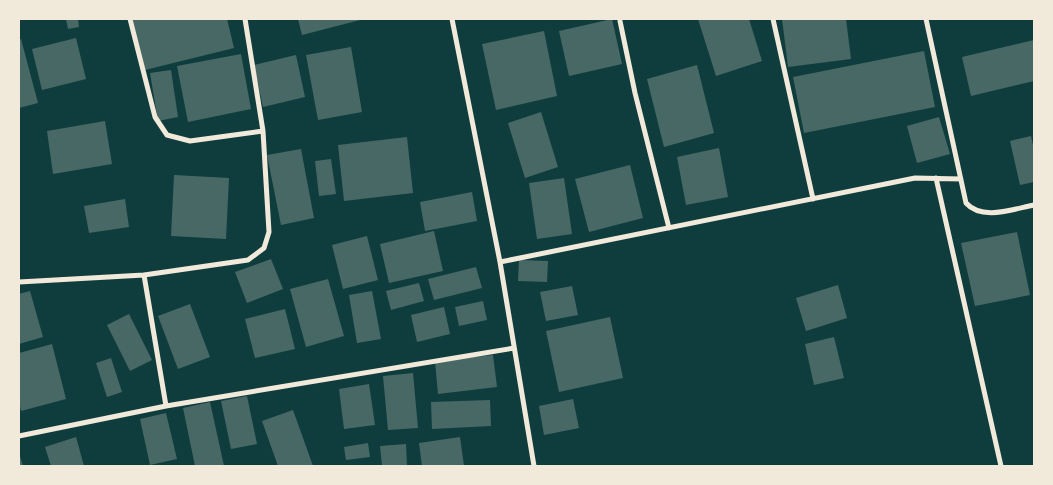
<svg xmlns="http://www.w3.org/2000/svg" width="1053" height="485" viewBox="0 0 1053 485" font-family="'DM Sans',sans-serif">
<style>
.building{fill:#486865}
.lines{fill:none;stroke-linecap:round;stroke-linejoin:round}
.minor{stroke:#f1e9da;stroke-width:5}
</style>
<rect width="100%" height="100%" fill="#0f3d3e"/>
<path class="building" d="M 66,19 L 78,19 L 79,27 L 68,29 Z
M 132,19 L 227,19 L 234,48 L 145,70 Z
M 298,19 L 364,19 L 302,35 Z
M 612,19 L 622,64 L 569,76 L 559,31 Z
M 698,19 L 749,19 L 762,61 L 716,76 Z
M 782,19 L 846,19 L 851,59 L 788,67 Z
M 544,31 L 557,96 L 496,110 L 482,44 Z
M 76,38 L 86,79 L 42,90 L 32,49 Z
M 21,39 L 38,103 L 19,108 L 19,40 Z
M 1034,40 L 1034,81 L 971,96 L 962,57 Z
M 351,47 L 362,112 L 318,120 L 306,55 Z
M 924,51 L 935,107 L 804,133 L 793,77 Z
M 241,54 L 251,109 L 188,122 L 177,66 Z
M 296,55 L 305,97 L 263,107 L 254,65 Z
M 697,65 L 714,133 L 664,147 L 647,79 Z
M 171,70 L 178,117 L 158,121 L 150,73 Z
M 541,112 L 558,167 L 525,178 L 508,123 Z
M 939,117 L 950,154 L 917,163 L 907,126 Z
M 105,121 L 112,164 L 53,174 L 47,131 Z
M 1031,136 L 1034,150 L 1034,182 L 1020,185 L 1010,141 Z
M 407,137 L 413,193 L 344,201 L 338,145 Z
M 719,148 L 728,197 L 686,205 L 677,157 Z
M 301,149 L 314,218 L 281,225 L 267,155 Z
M 331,159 L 336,194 L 319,196 L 315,161 Z
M 630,165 L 643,218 L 589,232 L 575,179 Z
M 174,175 L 229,178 L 226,239 L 171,236 Z
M 564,178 L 572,234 L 537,239 L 529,183 Z
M 472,192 L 477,221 L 425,231 L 420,202 Z
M 125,199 L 129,227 L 89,233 L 84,206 Z
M 434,231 L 443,271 L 389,283 L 380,244 Z
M 1017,232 L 1030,295 L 975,306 L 961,243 Z
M 367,236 L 378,280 L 343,289 L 332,245 Z
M 271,259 L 283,289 L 247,303 L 235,272 Z
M 519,260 L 548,261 L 547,282 L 518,281 Z
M 476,267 L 482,288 L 434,300 L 428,279 Z
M 328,279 L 344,336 L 306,347 L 290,289 Z
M 419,283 L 424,301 L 391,310 L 386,291 Z
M 838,285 L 847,318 L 806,331 L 796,298 Z
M 572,286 L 578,315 L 546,321 L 540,292 Z
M 30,291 L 43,337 L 19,344 L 19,294 Z
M 372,291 L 381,339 L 357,343 L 349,295 Z
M 483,301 L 487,320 L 459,326 L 455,307 Z
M 190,304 L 210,357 L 178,369 L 158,316 Z
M 444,307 L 450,334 L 417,342 L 411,315 Z
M 285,309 L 295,349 L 255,358 L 245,319 Z
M 129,314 L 152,360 L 130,371 L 107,325 Z
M 610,317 L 623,378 L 559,392 L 546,331 Z
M 834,337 L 844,378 L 814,385 L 805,344 Z
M 52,344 L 66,399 L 21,411 L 19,401 L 19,353 Z
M 493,355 L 497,387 L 438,394 L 435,361 Z
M 111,358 L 122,392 L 107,397 L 96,363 Z
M 413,373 L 418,428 L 388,430 L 383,376 Z
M 369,384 L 375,425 L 344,429 L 339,389 Z
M 247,396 L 257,444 L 231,449 L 221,401 Z
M 573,399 L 579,428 L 544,435 L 539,406 Z
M 490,400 L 491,426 L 432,429 L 431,402 Z
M 210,402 L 224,466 L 195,466 L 183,408 Z
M 293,410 L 313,466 L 278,466 L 262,421 Z
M 166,413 L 177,459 L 150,465 L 140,419 Z
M 76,437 L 84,466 L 51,466 L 45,447 Z
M 460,437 L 464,466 L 422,466 L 419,443 Z
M 368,443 L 370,457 L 346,460 L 344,447 Z
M 406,444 L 407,466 L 382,466 L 380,446 Z
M 19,453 L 23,466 L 19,466 Z"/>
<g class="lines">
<path class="minor" d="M 130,19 L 155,117 L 167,135 L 190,141 L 263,131
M 452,19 L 500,262 L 534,466
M 773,19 L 813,199
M 926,19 L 966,203 C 982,221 1013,209 1034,205
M 620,21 L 635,93 L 669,228
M 936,178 L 1001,466
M 500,262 L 915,178 L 961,179
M 144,275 L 166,406
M 19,282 L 144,275 L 248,260 L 264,248 L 269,232 L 263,131 L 245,19
M 19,436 L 166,406 L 514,348"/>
</g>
<rect width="1053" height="485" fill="none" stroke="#f1e9da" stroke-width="40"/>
</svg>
